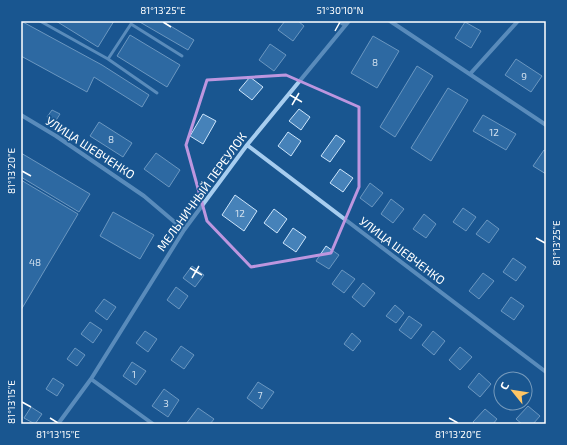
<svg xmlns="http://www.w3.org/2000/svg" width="567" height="445" viewBox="0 0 567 445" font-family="'Exo 2',sans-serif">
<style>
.building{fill:#4682b9;stroke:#cde5fb}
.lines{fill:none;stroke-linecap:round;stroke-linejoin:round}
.service{stroke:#a7cdef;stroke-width:3}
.minor{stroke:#a7cdef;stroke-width:4}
.marked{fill:none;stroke:#bd96df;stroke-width:3;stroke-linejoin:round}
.ticks{fill:none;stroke:#fff;stroke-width:1.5}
.labels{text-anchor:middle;stroke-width:3.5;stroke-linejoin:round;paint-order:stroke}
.number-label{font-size:10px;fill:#d1e0ee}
.street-label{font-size:12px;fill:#fff;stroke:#195690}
.neatline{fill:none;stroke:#fff;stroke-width:1.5}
.ticks-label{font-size:10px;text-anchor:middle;fill:#fff}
</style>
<rect width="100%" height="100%" fill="#195690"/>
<path class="building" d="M 21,21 L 102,65 L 149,95 L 142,107 L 94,77 L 87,92 L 21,56 Z
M 56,21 L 114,21 L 98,47 Z
M 138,21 L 162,21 L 194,40 L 188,50 Z
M 285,21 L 298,21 L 304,26 L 293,41 L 278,30 Z
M 465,22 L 481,31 L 471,48 L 455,38 Z
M 130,35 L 180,65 L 167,87 L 117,56 Z
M 373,36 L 399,51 L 377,88 L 351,73 Z
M 270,44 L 286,55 L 274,71 L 259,60 Z
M 516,59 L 542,76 L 531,92 L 505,75 Z
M 417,66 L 433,76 L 395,137 L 380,127 Z
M 250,77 L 263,87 L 252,100 L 239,90 Z
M 448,88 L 468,100 L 431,161 L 411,148 Z
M 299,109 L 310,117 L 301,130 L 289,121 Z
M 52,110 L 60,114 L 55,122 L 47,117 Z
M 203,114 L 216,121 L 203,144 L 190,136 Z
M 483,115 L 516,134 L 506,150 L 473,131 Z
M 99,122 L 132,143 L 123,157 L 90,136 Z
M 288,132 L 301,141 L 291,156 L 278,146 Z
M 336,135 L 345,141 L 330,162 L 321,156 Z
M 544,150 L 546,151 L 546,174 L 533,166 Z
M 21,153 L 90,194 L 79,212 L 21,177 Z
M 156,153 L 180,170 L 169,187 L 144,169 Z
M 340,169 L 353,178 L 343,192 L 330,183 Z
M 21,180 L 78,214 L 21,310 Z
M 370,183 L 383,193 L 372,207 L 360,198 Z
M 235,195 L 257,211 L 244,231 L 222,215 Z
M 391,199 L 404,209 L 393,223 L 381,214 Z
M 463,208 L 476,217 L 466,231 L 453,222 Z
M 274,209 L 287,219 L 277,233 L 264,223 Z
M 113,212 L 154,235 L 140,259 L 100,236 Z
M 424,214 L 436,224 L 426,238 L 413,229 Z
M 487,220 L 499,229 L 489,243 L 476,234 Z
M 293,228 L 306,237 L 296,252 L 283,243 Z
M 326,246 L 339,255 L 329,269 L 316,261 Z
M 513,258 L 526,267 L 516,281 L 503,272 Z
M 192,266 L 204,275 L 195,287 L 183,278 Z
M 342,270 L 355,279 L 344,293 L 332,284 Z
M 483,273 L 494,281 L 479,299 L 469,291 Z
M 363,283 L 375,293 L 364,307 L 352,297 Z
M 176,287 L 188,296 L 179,309 L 167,300 Z
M 511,297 L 524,306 L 514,320 L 501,311 Z
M 104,299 L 116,307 L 107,320 L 95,311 Z
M 395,305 L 404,313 L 396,323 L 386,316 Z
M 409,316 L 422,325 L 411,339 L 399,330 Z
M 90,322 L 102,330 L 93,343 L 81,334 Z
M 145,331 L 157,339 L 148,352 L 136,343 Z
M 433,331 L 445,341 L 434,355 L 422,345 Z
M 352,333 L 361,341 L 353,351 L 344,344 Z
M 181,346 L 194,355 L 184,369 L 171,360 Z
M 460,347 L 472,357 L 460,370 L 449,360 Z
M 75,348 L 85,355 L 77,366 L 67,359 Z
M 132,362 L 146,371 L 136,385 L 123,376 Z
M 479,373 L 491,384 L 480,397 L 468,387 Z
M 53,378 L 64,385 L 57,396 L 46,389 Z
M 258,382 L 274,392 L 262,409 L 247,398 Z
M 164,389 L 179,400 L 168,417 L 152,406 Z
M 528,406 L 540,416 L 533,424 L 522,424 L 516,419 Z
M 31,407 L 42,414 L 35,424 L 24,418 Z
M 198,408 L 214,419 L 210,424 L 186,424 Z
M 485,409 L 497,419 L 493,424 L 475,424 L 473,422 Z"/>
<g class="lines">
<path class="service" d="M 40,21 L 108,59 L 157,93
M 108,59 L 131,24 L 182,56"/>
<path class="minor" d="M 339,21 L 345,25
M 390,21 L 546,125
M 470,74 L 518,21
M 21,115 L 56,136 L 144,196 L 184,230
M 247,145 L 546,372
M 91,379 L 153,424
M 58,424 L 91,379 L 184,230 L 247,145 L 349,21"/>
</g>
<path d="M0 0H567V445H0ZM 286,75 L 359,107 L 359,187 L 331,253 L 251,267 L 207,221 L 186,145 L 207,80 Z" fill="#195690" fill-opacity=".55" fill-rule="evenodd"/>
<path class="marked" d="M 286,75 L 359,107 L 359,187 L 331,253 L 251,267 L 207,221 L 186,145 L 207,80 Z"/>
<path class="ticks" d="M 163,22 L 171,27M 335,31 L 340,22M 290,95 L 302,102M 292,105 L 299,93M 22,171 L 31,176M 536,238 L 545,243M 190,268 L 202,275M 192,278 L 199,266M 22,402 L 31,407M 50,418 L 58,423M 449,418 L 458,423"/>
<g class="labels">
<g class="number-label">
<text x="375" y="66">8</text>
<text x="524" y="80">9</text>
<text x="494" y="136">12</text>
<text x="111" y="143">8</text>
<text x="240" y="217">12</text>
<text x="35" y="266">48</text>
<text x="134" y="378">1</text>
<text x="260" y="399">7</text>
<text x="166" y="407">3</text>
</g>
<g class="street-label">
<text transform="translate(90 148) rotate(33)" y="4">УЛИЦА ШЕВЧЕНКО</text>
<text transform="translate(202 192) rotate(-54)" y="4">МЕЛЬНИЧНЫЙ ПЕРЕУЛОК</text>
<text transform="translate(402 251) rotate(37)" y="4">УЛИЦА ШЕВЧЕНКО</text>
</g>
</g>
<rect width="567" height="445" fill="none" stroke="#195690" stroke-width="44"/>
<g transform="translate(513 391) rotate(300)"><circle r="19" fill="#195690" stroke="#759abc"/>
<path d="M0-3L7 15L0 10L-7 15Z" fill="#ffc665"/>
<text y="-6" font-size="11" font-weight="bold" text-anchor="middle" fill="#ffffff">С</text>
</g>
<rect x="22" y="22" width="523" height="401" class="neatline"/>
<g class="ticks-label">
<text x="163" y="14">81°13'25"E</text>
<text x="340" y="14">51°30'10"N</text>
<text transform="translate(11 171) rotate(-90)" y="4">81°13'20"E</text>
<text transform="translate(556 243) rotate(-90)" y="4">81°13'25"E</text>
<text transform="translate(11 402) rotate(-90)" y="4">81°13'15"E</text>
<text x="58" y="438">81°13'15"E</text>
<text x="458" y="438">81°13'20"E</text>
</g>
</svg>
